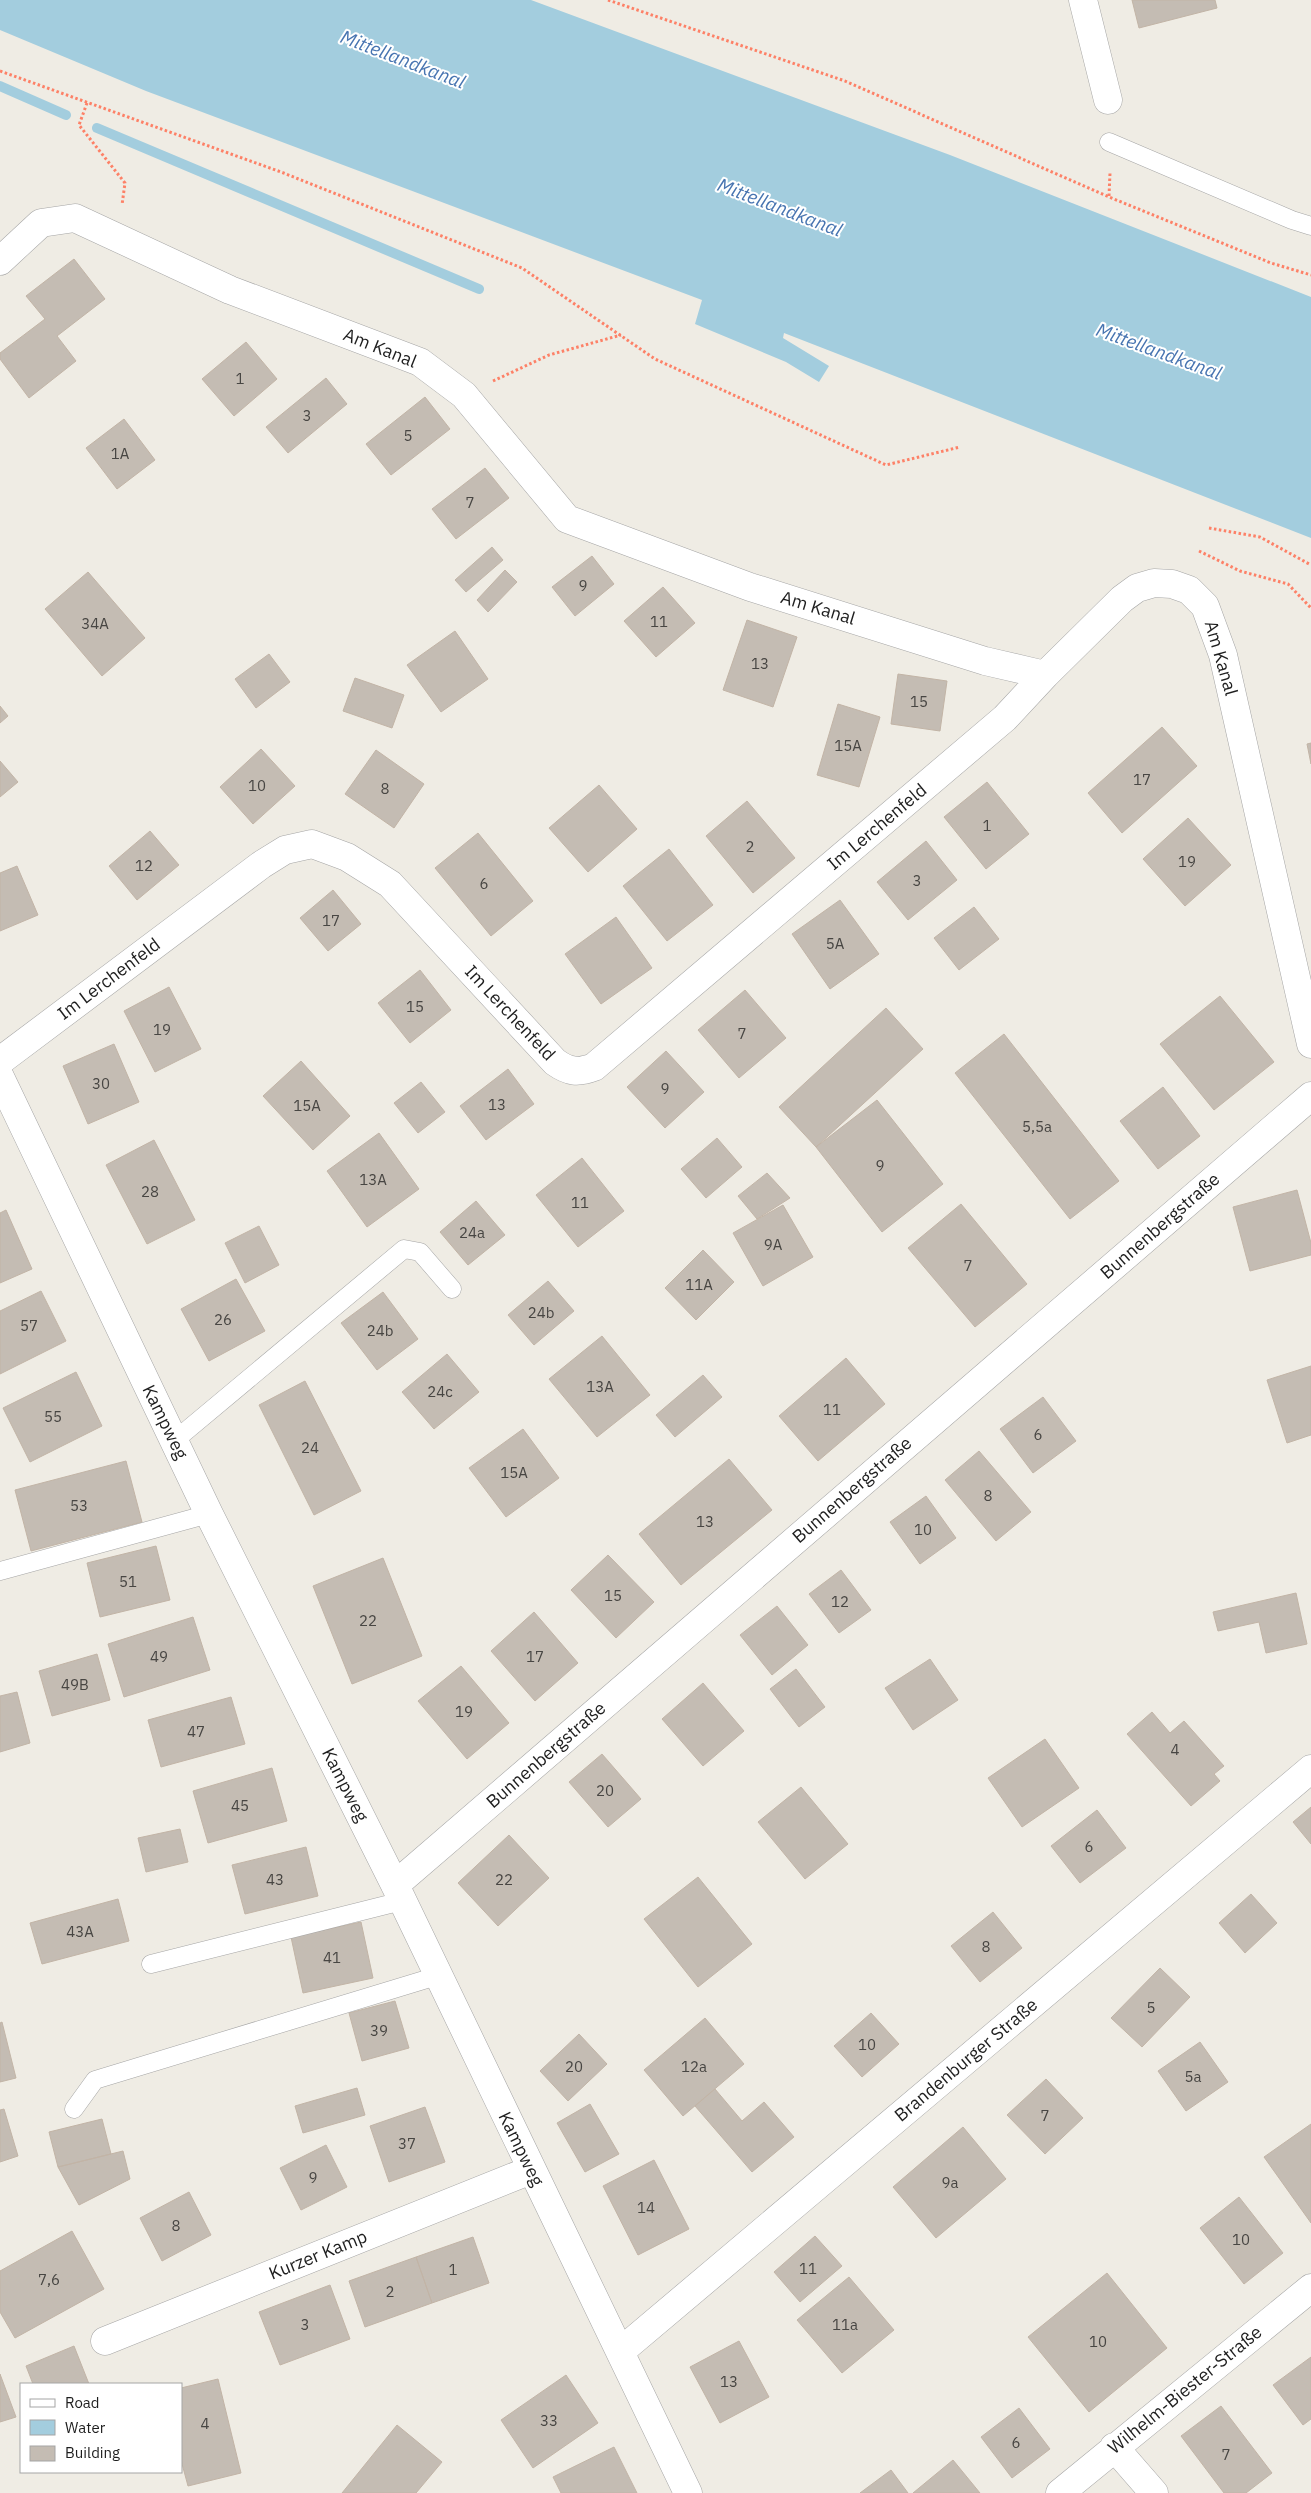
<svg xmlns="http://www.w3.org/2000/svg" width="1311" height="2493" viewBox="0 0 1311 2493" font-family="'IBM Plex Sans',sans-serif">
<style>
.water{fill:#a3cdde}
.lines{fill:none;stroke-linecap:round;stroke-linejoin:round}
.stream{stroke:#a3cdde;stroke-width:10}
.building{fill:#c4bcb3;stroke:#c2b4a6}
.lane-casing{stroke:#a5a5a5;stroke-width:19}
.street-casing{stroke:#a5a5a5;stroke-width:29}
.path{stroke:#fd8167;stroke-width:3;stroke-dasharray:2.5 2.5;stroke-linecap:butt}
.lane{stroke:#fff;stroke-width:18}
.street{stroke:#fff;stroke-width:28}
.labels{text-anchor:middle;stroke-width:4;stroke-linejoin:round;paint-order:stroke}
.number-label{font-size:15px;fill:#484643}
.street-label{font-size:18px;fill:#1e1e1e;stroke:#fff}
.water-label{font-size:19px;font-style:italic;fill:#4875b1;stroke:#fff}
</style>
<rect width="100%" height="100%" fill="#efece4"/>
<path class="water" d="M 0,0 L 531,0 L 950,155 L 1311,297 L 1311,538 L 784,333 L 783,338 L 829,366 L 819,382 L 786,362 L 695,324 L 702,300 L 146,91 L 0,30 Z"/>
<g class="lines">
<path class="stream" d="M 0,86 L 66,115
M 97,128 L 479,289"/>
</g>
<path class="building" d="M 1132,0 L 1215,0 L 1217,8 L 1139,28 Z
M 74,259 L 105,299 L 57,336 L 76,361 L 29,398 L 0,359 L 0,353 L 45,319 L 26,296 Z
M 246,342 L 277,379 L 234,416 L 202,379 Z
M 326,378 L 347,404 L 288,453 L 266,427 Z
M 425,397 L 450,429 L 391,475 L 366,444 Z
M 124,419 L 155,460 L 117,489 L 86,448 Z
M 485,468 L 509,498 L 456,539 L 432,509 Z
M 492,547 L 503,560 L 466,592 L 455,580 Z
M 592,556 L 614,584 L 575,616 L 552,587 Z
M 505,570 L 517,582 L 488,612 L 477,600 Z
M 88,572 L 145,638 L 102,676 L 45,609 Z
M 663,587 L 695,623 L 656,657 L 624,621 Z
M 747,620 L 797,637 L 773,707 L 723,690 Z
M 455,631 L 488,679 L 441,712 L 407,665 Z
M 269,654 L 290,682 L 256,708 L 235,679 Z
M 898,674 L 947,681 L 940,731 L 891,724 Z
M 355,678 L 404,695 L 392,728 L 343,711 Z
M 838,704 L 880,717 L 859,787 L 817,775 Z
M 0,706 L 8,716 L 0,723 Z
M 1162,727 L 1197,766 L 1122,833 L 1088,793 Z
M 1311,743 L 1311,764 L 1307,744 Z
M 261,749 L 295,786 L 253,824 L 220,787 Z
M 376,750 L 424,784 L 394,828 L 345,794 Z
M 0,761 L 18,782 L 0,797 Z
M 987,782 L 1029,834 L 986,869 L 944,817 Z
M 599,785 L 637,829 L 588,872 L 549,828 Z
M 747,801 L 795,858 L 753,893 L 706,836 Z
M 1188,818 L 1231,865 L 1185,906 L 1143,859 Z
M 150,831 L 179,865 L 137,900 L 109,866 Z
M 478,833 L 533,901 L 491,936 L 435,868 Z
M 926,841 L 957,880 L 908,920 L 877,882 Z
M 669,849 L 713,905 L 667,941 L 623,886 Z
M 17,866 L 38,915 L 0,931 L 0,873 Z
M 333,890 L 361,924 L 328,951 L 300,918 Z
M 840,900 L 879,954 L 830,989 L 792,934 Z
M 974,907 L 999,939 L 959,970 L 934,938 Z
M 616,917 L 652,968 L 601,1004 L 565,954 Z
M 420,970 L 451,1010 L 410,1043 L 378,1003 Z
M 169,987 L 201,1049 L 155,1072 L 124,1011 Z
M 745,990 L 786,1038 L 739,1078 L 698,1030 Z
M 1220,996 L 1274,1062 L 1214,1110 L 1160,1044 Z
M 886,1008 L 923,1049 L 816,1147 L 779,1107 Z
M 1004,1034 L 1119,1181 L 1070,1219 L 955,1073 Z
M 114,1044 L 139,1102 L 88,1124 L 63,1066 Z
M 666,1051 L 704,1092 L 665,1128 L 627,1087 Z
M 301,1061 L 350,1116 L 313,1150 L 263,1096 Z
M 508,1069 L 534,1104 L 486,1140 L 460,1106 Z
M 421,1082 L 445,1112 L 418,1133 L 394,1103 Z
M 1163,1087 L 1200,1136 L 1158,1169 L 1120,1121 Z
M 877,1100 L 943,1184 L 882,1232 L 816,1147 Z
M 379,1133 L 419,1189 L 367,1227 L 327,1171 Z
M 717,1138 L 742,1167 L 706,1198 L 681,1169 Z
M 154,1140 L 195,1220 L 147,1244 L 106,1165 Z
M 582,1158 L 624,1211 L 578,1247 L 536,1195 Z
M 767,1173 L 790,1198 L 757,1219 L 738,1196 Z
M 1297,1190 L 1311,1243 L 1311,1255 L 1250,1271 L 1233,1207 Z
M 476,1201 L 505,1235 L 468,1265 L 440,1232 Z
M 961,1204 L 1027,1284 L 975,1327 L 908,1248 Z
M 783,1205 L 813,1257 L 763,1286 L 733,1233 Z
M 6,1210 L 32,1269 L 0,1283 L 0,1213 Z
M 259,1226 L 279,1265 L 245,1283 L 225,1243 Z
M 703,1250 L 734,1282 L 696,1320 L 665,1288 Z
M 236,1279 L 265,1331 L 209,1361 L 181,1309 Z
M 548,1281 L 574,1311 L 534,1345 L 508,1315 Z
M 41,1291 L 66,1341 L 0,1374 L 0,1311 Z
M 383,1292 L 418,1339 L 377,1370 L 341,1323 Z
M 602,1336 L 650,1395 L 597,1437 L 549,1379 Z
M 447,1354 L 479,1392 L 434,1429 L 402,1392 Z
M 846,1358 L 885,1404 L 818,1461 L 779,1416 Z
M 1311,1366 L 1311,1435 L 1287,1443 L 1267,1380 Z
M 76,1372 L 102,1426 L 30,1462 L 3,1408 Z
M 703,1375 L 722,1397 L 675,1437 L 656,1415 Z
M 305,1381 L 361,1491 L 314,1515 L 259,1405 Z
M 1043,1397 L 1076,1441 L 1033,1473 L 1000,1429 Z
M 523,1429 L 559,1478 L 506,1517 L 469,1468 Z
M 979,1451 L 1031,1512 L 996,1541 L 945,1480 Z
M 729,1459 L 772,1510 L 681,1585 L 639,1534 Z
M 126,1461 L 142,1522 L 31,1551 L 15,1490 Z
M 926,1496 L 956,1538 L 920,1564 L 890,1522 Z
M 156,1546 L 170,1600 L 100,1617 L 87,1563 Z
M 608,1555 L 654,1602 L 616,1638 L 571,1590 Z
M 383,1558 L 422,1656 L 352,1684 L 313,1586 Z
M 841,1570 L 871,1610 L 839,1633 L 809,1594 Z
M 1296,1593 L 1307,1644 L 1266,1653 L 1259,1622 L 1218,1631 L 1213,1612 Z
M 777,1606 L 808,1645 L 772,1675 L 740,1635 Z
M 534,1612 L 578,1663 L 535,1701 L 491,1651 Z
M 193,1617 L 210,1670 L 124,1697 L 108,1644 Z
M 97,1654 L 110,1700 L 52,1716 L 39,1671 Z
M 930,1659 L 958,1700 L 913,1730 L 885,1688 Z
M 461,1666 L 509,1723 L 467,1759 L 418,1701 Z
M 796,1669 L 825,1707 L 799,1727 L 770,1689 Z
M 703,1683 L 744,1731 L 703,1766 L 662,1719 Z
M 17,1692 L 30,1743 L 0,1752 L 0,1696 Z
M 231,1697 L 245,1744 L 161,1767 L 148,1720 Z
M 1152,1712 L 1170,1733 L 1184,1721 L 1224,1766 L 1214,1774 L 1220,1781 L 1191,1806 L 1127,1734 Z
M 1045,1739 L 1079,1788 L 1022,1827 L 988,1778 Z
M 602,1754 L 641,1799 L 608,1827 L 569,1782 Z
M 272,1768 L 287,1821 L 208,1843 L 193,1791 Z
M 801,1787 L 848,1844 L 805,1879 L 758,1822 Z
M 1311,1807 L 1311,1844 L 1293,1822 Z
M 1097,1810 L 1126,1848 L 1080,1883 L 1051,1846 Z
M 180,1829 L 188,1862 L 146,1872 L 138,1838 Z
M 509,1835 L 549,1878 L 498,1926 L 458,1883 Z
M 306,1847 L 318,1896 L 245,1914 L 232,1865 Z
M 698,1877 L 752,1944 L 698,1987 L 644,1919 Z
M 1251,1894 L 1277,1923 L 1245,1953 L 1219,1923 Z
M 118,1899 L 129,1941 L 42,1964 L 30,1923 Z
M 993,1912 L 1022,1948 L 980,1982 L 951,1946 Z
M 361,1922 L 373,1978 L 303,1993 L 291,1937 Z
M 1160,1968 L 1190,1997 L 1142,2047 L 1111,2018 Z
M 395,2001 L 409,2048 L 362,2061 L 349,2013 Z
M 871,2013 L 899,2044 L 862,2077 L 834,2046 Z
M 705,2018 L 744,2064 L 683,2116 L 644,2070 Z
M 2,2022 L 16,2078 L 0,2082 L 0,2023 Z
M 579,2034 L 607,2064 L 568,2101 L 540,2071 Z
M 1200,2042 L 1228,2082 L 1186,2111 L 1158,2071 Z
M 1046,2079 L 1083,2118 L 1045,2154 L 1007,2115 Z
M 357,2088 L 365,2115 L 303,2133 L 295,2106 Z
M 715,2089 L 742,2121 L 764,2102 L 794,2137 L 752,2172 L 695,2106 Z
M 590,2104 L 619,2154 L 585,2172 L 557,2123 Z
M 425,2107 L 445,2162 L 389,2182 L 370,2126 Z
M 4,2109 L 18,2156 L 0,2162 L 0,2110 Z
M 102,2119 L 111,2154 L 58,2167 L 49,2132 Z
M 1311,2124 L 1311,2223 L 1264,2157 Z
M 963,2127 L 1006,2179 L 936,2238 L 893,2187 Z
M 326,2145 L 347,2187 L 301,2210 L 280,2168 Z
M 123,2151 L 130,2179 L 79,2205 L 58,2167 Z
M 654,2160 L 689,2229 L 638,2255 L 603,2186 Z
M 189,2192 L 211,2235 L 162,2261 L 140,2218 Z
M 1239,2197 L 1283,2253 L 1244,2284 L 1200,2228 Z
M 72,2231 L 104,2289 L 15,2338 L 0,2312 L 0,2271 Z
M 815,2236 L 842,2266 L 800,2302 L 774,2272 Z
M 473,2237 L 489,2283 L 432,2303 L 416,2257 Z
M 416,2257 L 432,2303 L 365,2327 L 349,2281 Z
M 1107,2273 L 1167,2348 L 1089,2412 L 1028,2337 Z
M 849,2277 L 894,2330 L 842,2373 L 797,2320 Z
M 330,2285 L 350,2339 L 280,2365 L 259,2312 Z
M 739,2341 L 769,2397 L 720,2423 L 690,2367 Z
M 74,2346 L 89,2384 L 33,2384 L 26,2366 Z
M 1311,2357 L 1311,2419 L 1303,2425 L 1273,2385 Z
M 0,2374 L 16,2417 L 0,2422 Z
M 566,2375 L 598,2423 L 533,2468 L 501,2420 Z
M 218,2379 L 241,2473 L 188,2486 L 181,2460 L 181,2388 Z
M 1221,2406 L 1272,2473 L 1246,2493 L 1224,2493 L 1181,2436 Z
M 1019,2408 L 1050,2449 L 1012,2478 L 981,2437 Z
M 397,2425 L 442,2462 L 416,2493 L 342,2493 Z
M 614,2447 L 637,2493 L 561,2493 L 553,2477 Z
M 953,2460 L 980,2493 L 913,2493 Z
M 891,2470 L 908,2493 L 860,2493 Z"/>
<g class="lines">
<defs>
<path id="lane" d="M 1109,142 L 1292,220 L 1311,226
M 174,1441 L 404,1249 L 420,1252 L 452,1289
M 0,1571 L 209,1514
M 151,1964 L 402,1901
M 74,2109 L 95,2080 L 437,1976"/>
<path id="street" d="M 1083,0 L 1108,100
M 0,261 L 41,223 L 75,218 L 230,290 L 420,362 L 464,395 L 567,519 L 750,587 L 985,661 L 1045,675 L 1122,599 L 1137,588 L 1154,583 L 1172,584 L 1189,590 L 1205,606 L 1223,655 L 1311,1044
M 0,1061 L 261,865 L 285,850 L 312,844 L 347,857 L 390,884 L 555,1062 C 569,1072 578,1073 594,1067 L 1005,718 L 1045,675
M 0,1077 L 209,1514 L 395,1885 L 688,2493
M 395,1885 L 1311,1096
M 105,2341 L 531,2170
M 621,2351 L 1311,1769
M 1114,2447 L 1154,2493
M 1060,2493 L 1311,2288"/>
</defs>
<use href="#lane" class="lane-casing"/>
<use href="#street" class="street-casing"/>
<path class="path" d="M 608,0 L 845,81 L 1109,197 L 1271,263 L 1311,275
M 0,71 L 281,172 L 522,268 L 655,359 L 886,465 L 960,447
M 87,103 L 79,125 L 125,183 L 122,205
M 1109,196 L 1110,173
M 493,381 L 549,355 L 621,335
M 1209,528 L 1260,537 L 1311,565
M 1199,551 L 1240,571 L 1288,584 L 1311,608"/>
<use href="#lane" class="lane"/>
<use href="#street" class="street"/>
</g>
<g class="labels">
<g class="number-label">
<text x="240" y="384">1</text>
<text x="307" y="421">3</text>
<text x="408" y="441">5</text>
<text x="120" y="459">1A</text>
<text x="470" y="508">7</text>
<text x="583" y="591">9</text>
<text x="659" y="627">11</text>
<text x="95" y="629">34A</text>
<text x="760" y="669">13</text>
<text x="919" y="707">15</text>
<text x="848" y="751">15A</text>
<text x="1142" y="785">17</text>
<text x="257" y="791">10</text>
<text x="385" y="794">8</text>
<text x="987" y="831">1</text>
<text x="750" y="852">2</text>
<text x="1187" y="867">19</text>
<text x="144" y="871">12</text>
<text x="917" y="886">3</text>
<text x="484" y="889">6</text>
<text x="331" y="926">17</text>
<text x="835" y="949">5A</text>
<text x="415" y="1012">15</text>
<text x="162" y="1035">19</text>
<text x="742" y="1039">7</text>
<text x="101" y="1089">30</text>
<text x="665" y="1094">9</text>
<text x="497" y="1110">13</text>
<text x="307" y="1111">15A</text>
<text x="1037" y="1132">5,5a</text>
<text x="880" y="1171">9</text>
<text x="373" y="1185">13A</text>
<text x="150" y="1197">28</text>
<text x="580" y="1208">11</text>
<text x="472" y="1238">24a</text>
<text x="773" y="1250">9A</text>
<text x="968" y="1271">7</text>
<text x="699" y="1290">11A</text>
<text x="541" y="1318">24b</text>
<text x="223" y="1325">26</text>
<text x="29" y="1331">57</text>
<text x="380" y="1336">24b</text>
<text x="600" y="1392">13A</text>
<text x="440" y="1397">24c</text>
<text x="832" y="1415">11</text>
<text x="53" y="1422">55</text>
<text x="1038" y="1440">6</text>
<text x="310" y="1453">24</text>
<text x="514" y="1478">15A</text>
<text x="988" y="1501">8</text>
<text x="79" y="1511">53</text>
<text x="705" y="1527">13</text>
<text x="923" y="1535">10</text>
<text x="128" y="1587">51</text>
<text x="613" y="1601">15</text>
<text x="840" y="1607">12</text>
<text x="368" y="1626">22</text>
<text x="159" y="1662">49</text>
<text x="535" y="1662">17</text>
<text x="75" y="1690">49B</text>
<text x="464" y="1717">19</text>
<text x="196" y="1737">47</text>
<text x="1175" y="1755">4</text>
<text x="605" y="1796">20</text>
<text x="240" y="1811">45</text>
<text x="1089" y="1852">6</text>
<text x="275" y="1885">43</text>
<text x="504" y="1885">22</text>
<text x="80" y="1937">43A</text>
<text x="986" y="1952">8</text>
<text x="332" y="1963">41</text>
<text x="1151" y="2013">5</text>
<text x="379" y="2036">39</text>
<text x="867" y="2050">10</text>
<text x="574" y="2072">20</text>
<text x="694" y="2072">12a</text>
<text x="1193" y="2082">5a</text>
<text x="1045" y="2121">7</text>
<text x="407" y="2149">37</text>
<text x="313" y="2183">9</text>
<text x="950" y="2188">9a</text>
<text x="646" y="2213">14</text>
<text x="176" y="2231">8</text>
<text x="1241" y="2245">10</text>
<text x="808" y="2274">11</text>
<text x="453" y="2275">1</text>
<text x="49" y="2285">7,6</text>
<text x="390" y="2297">2</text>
<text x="305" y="2330">3</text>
<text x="845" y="2330">11a</text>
<text x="1098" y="2347">10</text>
<text x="729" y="2387">13</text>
<text x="549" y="2426">33</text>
<text x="205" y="2429">4</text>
<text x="1016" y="2448">6</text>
<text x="1226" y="2460">7</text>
</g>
<g class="street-label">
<text transform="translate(380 348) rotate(22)" y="6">Am Kanal</text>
<text transform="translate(818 608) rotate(17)" y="6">Am Kanal</text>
<text transform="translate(1221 658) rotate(74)" y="6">Am Kanal</text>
<text transform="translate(877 827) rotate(-40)" y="6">Im Lerchenfeld</text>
<text transform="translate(109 979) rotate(-37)" y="6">Im Lerchenfeld</text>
<text transform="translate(510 1013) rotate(47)" y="6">Im Lerchenfeld</text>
<text transform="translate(1160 1226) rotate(-41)" y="6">Bunnenbergstraße</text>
<text transform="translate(165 1422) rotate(64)" y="6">Kampweg</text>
<text transform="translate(852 1490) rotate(-41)" y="6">Bunnenbergstraße</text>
<text transform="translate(546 1755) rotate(-41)" y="6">Bunnenbergstraße</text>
<text transform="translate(345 1785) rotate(63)" y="6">Kampweg</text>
<text transform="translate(966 2060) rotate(-40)" y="6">Brandenburger Straße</text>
<text transform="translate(521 2149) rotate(64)" y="6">Kampweg</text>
<text transform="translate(318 2255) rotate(-22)" y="6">Kurzer Kamp</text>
<text transform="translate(1185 2390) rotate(-39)" y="6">Wilhelm-Biester-Straße</text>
</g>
<g class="water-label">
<text transform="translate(403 59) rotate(21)" y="7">Mittellandkanal</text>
<text transform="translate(780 207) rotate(21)" y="7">Mittellandkanal</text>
<text transform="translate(1159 351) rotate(20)" y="7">Mittellandkanal</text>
</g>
</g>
<rect x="20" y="2383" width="162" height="90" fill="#ffffff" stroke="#a5a5a5"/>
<rect x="30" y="2399" width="25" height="8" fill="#ffffff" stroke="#a5a5a5"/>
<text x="65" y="2408" font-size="15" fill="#1e1e1e">Road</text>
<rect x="30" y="2420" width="25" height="15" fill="#a3cdde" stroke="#a5a5a5"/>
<text x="65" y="2433" font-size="15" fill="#1e1e1e">Water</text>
<rect x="30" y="2446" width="25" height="15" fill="#c4bcb3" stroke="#a5a5a5"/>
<text x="65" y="2458" font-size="15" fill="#1e1e1e">Building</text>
</svg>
